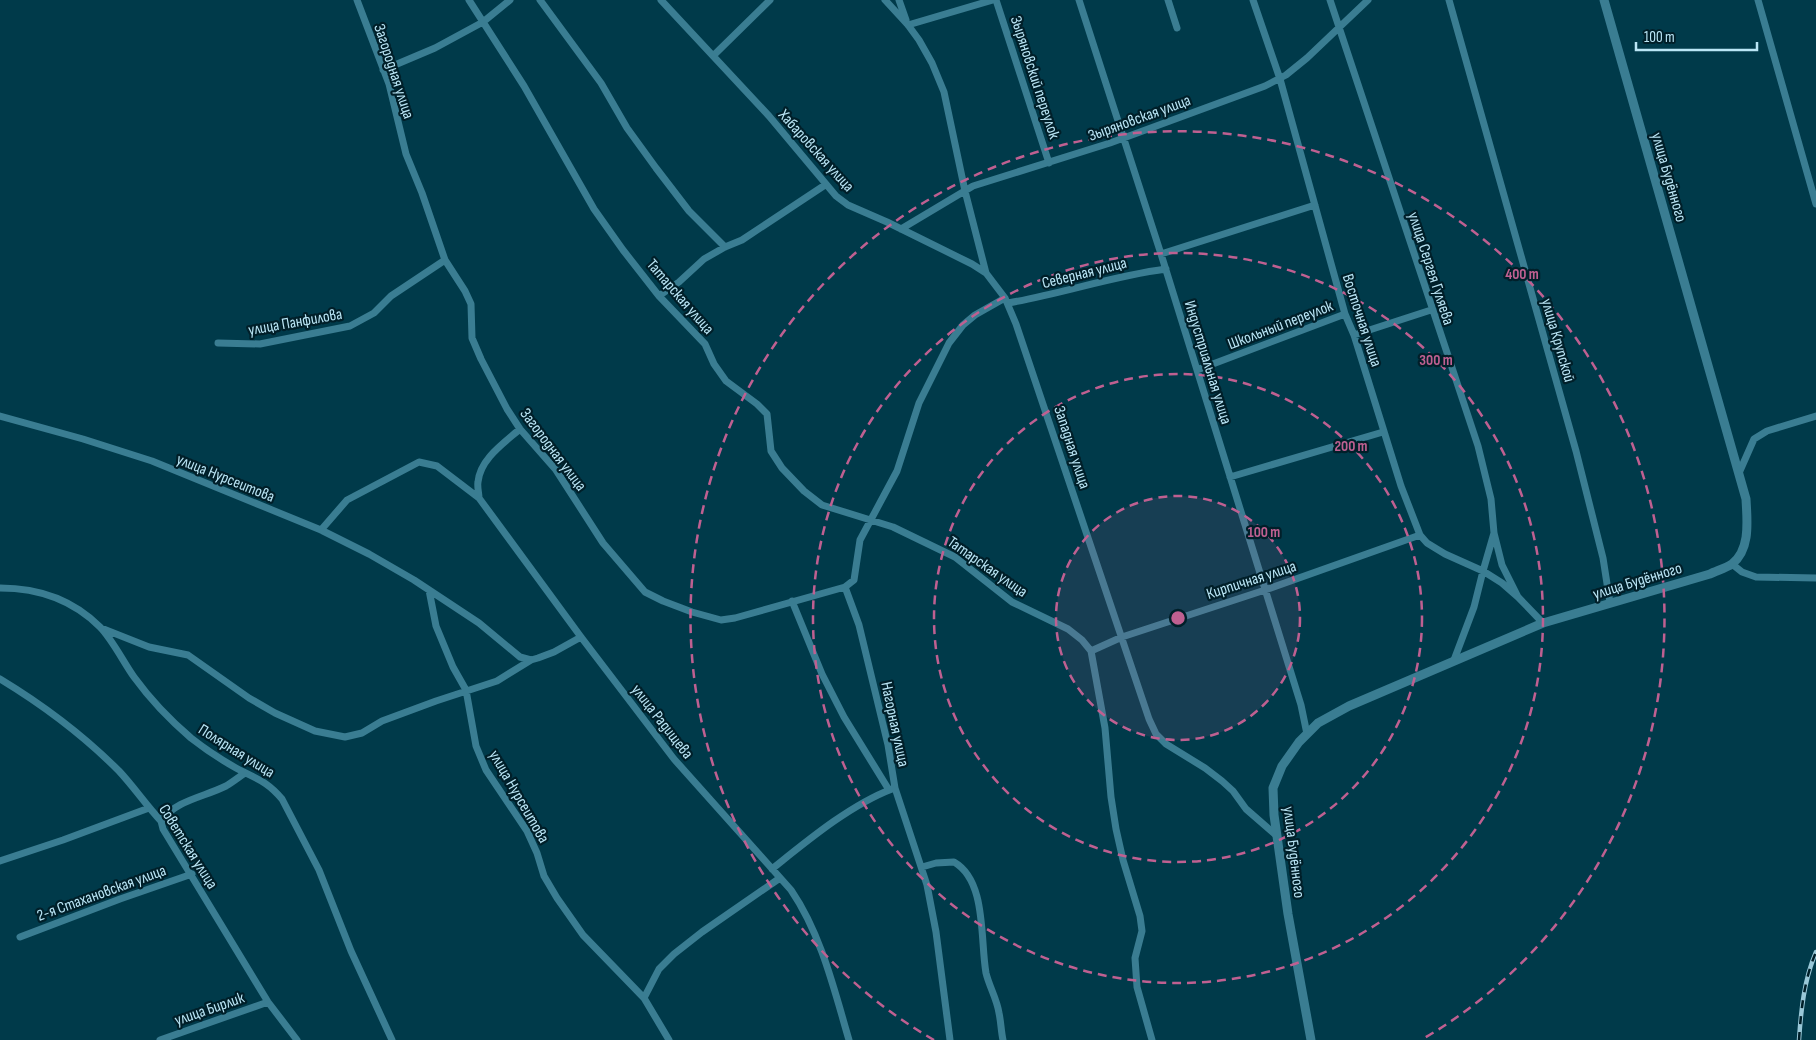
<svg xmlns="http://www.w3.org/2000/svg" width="1816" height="1040" viewBox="0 0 1816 1040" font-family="'Sofia Sans Condensed',sans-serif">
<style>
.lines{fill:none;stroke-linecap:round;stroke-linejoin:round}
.minor{stroke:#3a7d92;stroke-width:7}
.tertiary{stroke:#3a7d92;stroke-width:9}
.rail-casing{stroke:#98c7d7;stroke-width:4.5}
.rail{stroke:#001f29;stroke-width:2.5;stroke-dasharray:8;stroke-linecap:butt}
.ring{fill:none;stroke:#bf6091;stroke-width:2.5;stroke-dasharray:9 6}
.labels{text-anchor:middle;stroke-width:4.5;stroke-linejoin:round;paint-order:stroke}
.street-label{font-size:16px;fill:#bae6f6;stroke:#001f29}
.centre{fill:#bf6091;stroke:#001f29;stroke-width:2.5}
.ring-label{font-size:15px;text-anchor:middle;font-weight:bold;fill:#bf6091;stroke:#001f29;stroke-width:4.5;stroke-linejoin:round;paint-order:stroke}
</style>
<rect width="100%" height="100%" fill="#003a4a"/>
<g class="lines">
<path class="minor" d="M 357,0 L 389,84 L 406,154 L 422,193 L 445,260 L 465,291 L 471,304 L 472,338 L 481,359 L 507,409 L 520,429 L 556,470 L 603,543 L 645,592 L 663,601 L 692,612 L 721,620 L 735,618 L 845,587 L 854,580 L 860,540 L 897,471 L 919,403 L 949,343 L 963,325 L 975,315 L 1005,298
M 469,0 L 524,86 L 594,209 L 623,250 L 659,296 L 705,344 L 714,364 L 726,381 L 757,404 L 767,414 L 771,451 L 782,468 L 804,491 L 822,505 L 893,527 L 955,557 L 1012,602 L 1068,629 L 1082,640 L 1091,651 L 1105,728 L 1111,797 L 1116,829 L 1123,860 L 1140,916 L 1142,931 L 1135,958 L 1137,987 L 1152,1040
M 540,0 L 601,83 L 627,128 L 656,168 L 689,211 L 725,247
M 661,0 L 769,116 L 836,196 L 848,205 L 887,222 L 972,264 L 986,273
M 885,0 L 908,25 L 919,40 L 932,63 L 944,92 L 965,191 L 986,273 L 1005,298 L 1016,324 L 1149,719 L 1156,734 L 1166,744 L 1205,768 L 1222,781 L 1233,791 L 1246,809 L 1276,835
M 899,0 L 906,20
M 996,0 L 1049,163
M 1079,0 L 1161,254 L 1301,705 L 1307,734
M 1168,0 L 1177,28
M 1253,0 L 1280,79 L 1345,314 L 1354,335 L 1401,486 L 1420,535 L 1427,543 L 1445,554 L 1483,571 L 1502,583 L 1518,597
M 1330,0 L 1478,446 L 1491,499 L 1494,533 L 1502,565 L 1518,597 L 1543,623
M 1449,0 L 1576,451 L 1603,558 L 1610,603
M 1758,0 L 1816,204
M 908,25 L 993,0
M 714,55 L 770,0
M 383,70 L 435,48 L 483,22 L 510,0
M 901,229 L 973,186 L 1110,143 L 1265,86 L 1286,75 L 1307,58 L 1368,0
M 1161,254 L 1315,205
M 659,296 L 679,282 L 704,259 L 725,247 L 742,240 L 825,185
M 1008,303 C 1061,294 1112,276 1166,269
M 1354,335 L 1431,310
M 218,343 L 260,344 L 350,326 L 374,313 L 391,296 L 445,260
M 1197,370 L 1345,314
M 0,416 L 83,439 L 152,461 L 321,530 L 369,554 L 414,580 L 479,623 L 520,657 L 531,660 L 538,658 L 554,652 L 581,637
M 520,429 C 504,443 480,459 478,482 C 477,487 479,493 479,498 L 581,637 L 674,759 L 791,890 C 821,934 834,989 849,1040
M 1739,473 L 1754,439 L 1767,431 L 1816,416
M 1230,477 L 1383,432
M 321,530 L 347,500 L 419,462 L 437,466 L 479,498
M 1732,564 L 1742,572 L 1756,577 L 1816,578
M 845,587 L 859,625 L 888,745 L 895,788 L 927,885 L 936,932 L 950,1040
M 0,588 C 39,588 72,599 100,627 C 112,639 124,663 134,677 C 150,699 170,720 191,738 C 205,749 220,759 236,768 C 256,779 266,780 282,799 L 319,870 L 351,951 L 392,1040
M 429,590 L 436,626 L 453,667 L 466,690 L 476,746 L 486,770 L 527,831 L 537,853 L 544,876 L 557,898 L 583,935 L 644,998 L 669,1040
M 792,601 L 822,674 L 844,717 L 889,790
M 101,628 L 149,647 L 188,655 L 249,698 L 275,713 L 315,731 L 345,737 L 362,733 L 382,721 L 436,701 L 497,681 L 531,660
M 1091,651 L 1122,637 L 1265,590 L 1420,535
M 1454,660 L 1474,607 L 1483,571 L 1494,533
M 0,679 C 43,705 83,735 119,771 C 134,787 146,805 161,821 L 163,829 L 268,1002 L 297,1040
M 161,821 C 176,800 204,797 226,786 C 233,782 239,777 245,773
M 0,861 L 63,840 L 149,808
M 922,867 L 936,863 L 954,862 C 987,881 980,940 986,973 C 989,986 997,999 999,1013 C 1001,1022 1001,1031 1003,1040
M 772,869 C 807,841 850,805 892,789
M 20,937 L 120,899 L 192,874
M 644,998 L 659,969 L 674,954 L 702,932 L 780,878
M 160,1040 L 268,1002"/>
<path class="tertiary" d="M 1311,1040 L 1288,914 L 1274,815 L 1273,788 L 1282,766 L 1299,742 L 1318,723 L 1349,706 L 1543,623 L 1710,574 C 1716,571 1726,568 1732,564 C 1751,549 1747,520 1746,499 L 1604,0"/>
<defs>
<path id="rail" d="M 1799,1040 C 1801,1010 1804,980 1816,952"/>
</defs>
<use href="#rail" class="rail-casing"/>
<use href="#rail" class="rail"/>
</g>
<circle cx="1178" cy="618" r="122" fill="#bf6091" fill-opacity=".12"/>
<g class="ring">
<circle cx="1178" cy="618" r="122"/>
<circle cx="1178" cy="618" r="244"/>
<circle cx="1178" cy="618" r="365"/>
<path d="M934 1040A487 487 0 1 1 1421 1040"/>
</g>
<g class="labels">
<g class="street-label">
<text transform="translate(395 71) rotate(72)" y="6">Загородная улица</text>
<text transform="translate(1036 77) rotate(72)" y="6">Зыряновский переулок</text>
<text transform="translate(1139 117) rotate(-20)" y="6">Зыряновская улица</text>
<text transform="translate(817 150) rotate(48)" y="6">Хабаровская улица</text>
<text transform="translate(1670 177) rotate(74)" y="6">улица Будённого</text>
<text transform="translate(1432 268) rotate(72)" y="6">улица Сергея Гуляева</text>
<text transform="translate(1084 272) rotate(-14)" y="6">Северная улица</text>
<text transform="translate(681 296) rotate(49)" y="6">Татарская улица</text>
<text transform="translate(1363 320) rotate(72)" y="6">Восточная улица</text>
<text transform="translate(295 321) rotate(-10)" y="6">улица Панфилова</text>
<text transform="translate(1280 324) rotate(-21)" y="6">Школьный переулок</text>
<text transform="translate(1559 340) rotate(74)" y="6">улица Крупской</text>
<text transform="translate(1209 362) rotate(73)" y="6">Индустриальная улица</text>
<text transform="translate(1073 447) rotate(72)" y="6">Западная улица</text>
<text transform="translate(554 449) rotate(53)" y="6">Загородная улица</text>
<text transform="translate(226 477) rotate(22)" y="6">улица Нурсеитова</text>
<text transform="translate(988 566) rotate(35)" y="6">Татарская улица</text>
<text transform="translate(1251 579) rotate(-18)" y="6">Кирпичная улица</text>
<text transform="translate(1637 580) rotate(-17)" y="6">улица Будённого</text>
<text transform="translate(663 721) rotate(52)" y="6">улица Радищева</text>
<text transform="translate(896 724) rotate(78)" y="6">Нагорная улица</text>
<text transform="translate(237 750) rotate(32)" y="6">Полярная улица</text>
<text transform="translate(520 796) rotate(60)" y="6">улица Нурсеитова</text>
<text transform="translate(189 846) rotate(58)" y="6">Советская улица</text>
<text transform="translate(1295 852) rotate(83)" y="6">улица Будённого</text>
<text transform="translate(101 892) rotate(-20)" y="6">2-я Стахановская улица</text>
<text transform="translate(209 1008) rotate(-19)" y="6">улица Бирлик</text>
</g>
</g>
<circle cx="1178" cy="618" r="8" class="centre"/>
<g class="ring-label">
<text x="1522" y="279">400 m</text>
<text x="1436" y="365">300 m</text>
<text x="1351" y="451">200 m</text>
<text x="1264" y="537">100 m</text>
</g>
<path d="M1636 42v8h121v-8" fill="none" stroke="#bae6f6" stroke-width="2.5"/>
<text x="1644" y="42" font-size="15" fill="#bae6f6" stroke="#001f29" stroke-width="4" paint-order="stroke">100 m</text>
</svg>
